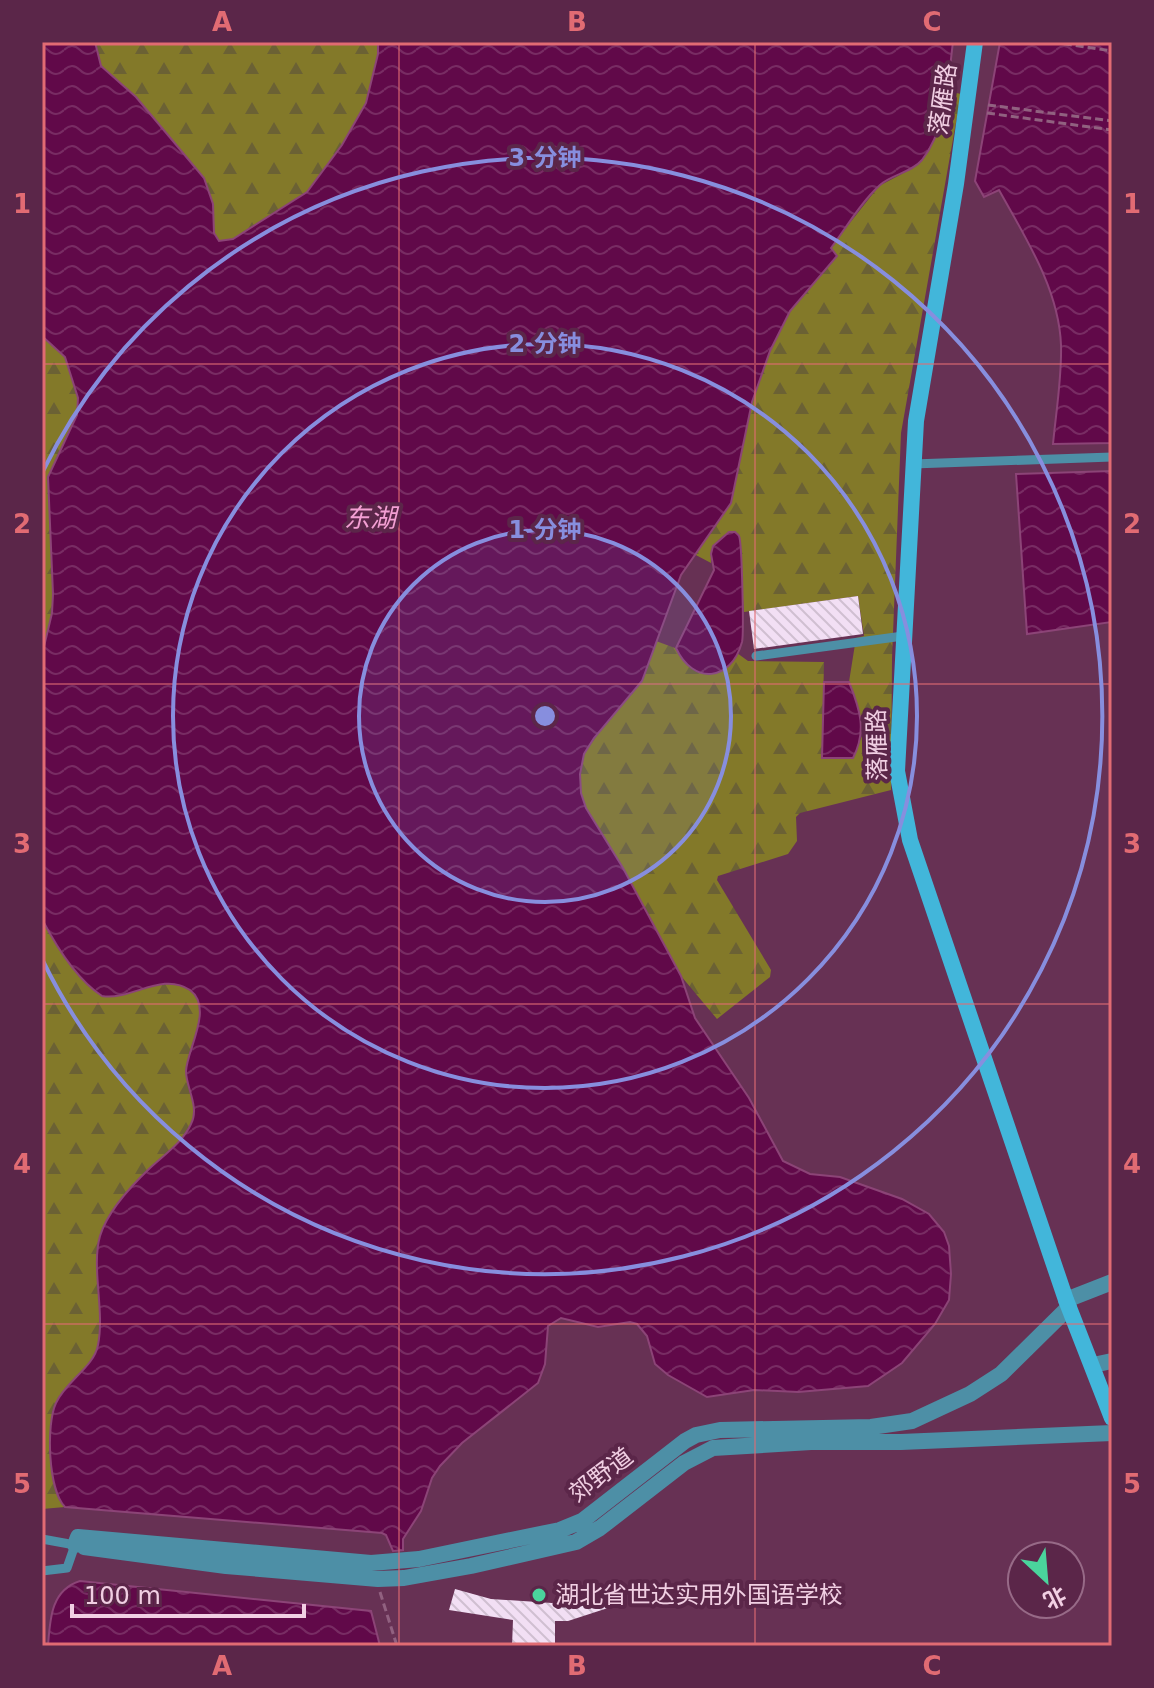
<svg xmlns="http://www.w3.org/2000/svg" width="1154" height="1688" viewBox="0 0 1154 1688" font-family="'DejaVu Sans','Noto Sans SC',sans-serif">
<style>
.forest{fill:url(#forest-firs)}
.water{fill:url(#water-waves);stroke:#8c4477;stroke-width:2}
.building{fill:url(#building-back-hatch)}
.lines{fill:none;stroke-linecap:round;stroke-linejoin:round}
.path{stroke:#916180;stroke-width:3;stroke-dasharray:8 4;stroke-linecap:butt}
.lane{stroke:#4d8fa6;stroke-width:9}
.street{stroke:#4d8fa6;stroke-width:16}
.secondary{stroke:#42b6da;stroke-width:16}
.grid{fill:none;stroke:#e16b73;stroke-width:2;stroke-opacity:0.55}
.ring{fill:none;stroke:#878ede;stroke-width:4}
.poi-dot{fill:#4ad49c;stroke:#5b2649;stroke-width:3}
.labels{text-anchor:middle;stroke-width:8;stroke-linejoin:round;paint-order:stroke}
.street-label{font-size:24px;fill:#f1cfe3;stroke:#5b2649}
.poi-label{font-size:24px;fill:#f1cfe3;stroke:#5b2649;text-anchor:start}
.water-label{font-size:26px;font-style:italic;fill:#f39fd3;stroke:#5b2649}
.centre{fill:#878ede;stroke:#5b2649;stroke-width:4}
.ring-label{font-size:24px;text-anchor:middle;font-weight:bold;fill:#878ede;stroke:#5b2649;stroke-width:8;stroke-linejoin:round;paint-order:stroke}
.neatline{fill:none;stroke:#e16b73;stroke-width:3}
.grid-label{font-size:26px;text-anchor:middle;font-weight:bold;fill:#e16b73}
</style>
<defs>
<pattern id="forest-firs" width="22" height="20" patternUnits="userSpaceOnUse" patternTransform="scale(2)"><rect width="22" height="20" fill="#837929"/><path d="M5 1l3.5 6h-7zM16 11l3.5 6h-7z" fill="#6b6134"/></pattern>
<pattern id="water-waves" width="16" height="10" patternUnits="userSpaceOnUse" patternTransform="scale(2)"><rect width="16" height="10" fill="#610949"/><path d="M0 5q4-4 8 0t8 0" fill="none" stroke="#782c63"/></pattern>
<pattern id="building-back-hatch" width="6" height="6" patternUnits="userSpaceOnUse" patternTransform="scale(2)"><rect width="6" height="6" fill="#f2dff4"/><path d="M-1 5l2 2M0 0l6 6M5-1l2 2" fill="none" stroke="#d0bfd1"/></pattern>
</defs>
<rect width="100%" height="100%" fill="#673154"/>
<path class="forest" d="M 95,42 L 378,42 L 378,54 L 366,103 L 342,145 L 307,192 L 233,239 L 219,241 L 214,233 L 213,204 L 136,97 L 101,66 Z
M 947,91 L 961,94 L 901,433 L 892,658 L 891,790 L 800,813 L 796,817 L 797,841 L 788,854 L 718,876 L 717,880 L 771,970 L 770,977 L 717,1019 L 681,976 L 623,868 L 586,808 L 581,793 L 580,774 L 584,754 L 609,718 L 642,681 L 656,641 L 675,648 C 691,680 717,682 737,653 L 748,661 L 824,662 L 822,757 L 853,758 L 862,736 L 862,722 L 849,682 L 856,638 L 864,636 L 858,596 L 744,612 L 738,534 L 729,532 C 716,540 710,548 711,563 L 694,554 L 731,503 L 752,402 L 770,351 L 790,311 L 836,256 L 830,248 L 879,186 L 913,168 L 922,159 L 933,140 Z
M 42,336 L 65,357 L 78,398 L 77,415 L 48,477 L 53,594 L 52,613 L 42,655 Z
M 42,919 C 56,946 76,979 102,996 C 131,1001 163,970 190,991 C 211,1006 191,1041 188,1060 C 185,1082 201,1106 190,1126 C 172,1159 132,1178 112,1211 C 108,1218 107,1227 105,1234 C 103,1244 99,1254 98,1264 C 97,1292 107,1322 98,1349 C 92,1367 70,1381 60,1397 C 46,1419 47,1488 65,1507 L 42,1509 Z"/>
<path class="water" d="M 42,42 L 95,42 L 101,66 L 136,97 L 204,178 L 213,204 L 214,233 L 219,241 L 233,239 L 307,192 L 342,145 L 366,103 L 378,54 L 378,42 L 953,42 C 948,80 947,128 922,160 C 911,173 892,174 880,185 C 861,202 846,228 831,248 L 837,256 L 790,311 L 770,351 L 752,402 L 731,503 L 681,575 L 642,681 L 594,738 L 584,754 L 580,774 L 581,793 L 586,808 L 623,868 L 681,976 L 695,1018 L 749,1098 L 783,1161 L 810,1174 L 840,1177 L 902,1199 L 929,1214 L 944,1232 L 949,1246 L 951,1274 L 949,1300 L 935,1324 L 902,1363 L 868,1386 L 798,1392 L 754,1390 L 707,1397 L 668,1375 L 655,1364 L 647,1336 L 637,1324 L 630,1322 L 598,1327 L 561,1318 L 548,1326 L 545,1364 L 538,1383 L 462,1443 L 440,1466 L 432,1478 L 421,1511 L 403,1539 L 403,1550 L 393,1551 L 386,1535 L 382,1533 L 65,1507 C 48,1490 46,1424 56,1403 C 66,1381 94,1367 98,1345 C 105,1310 91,1268 100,1236 C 108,1210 131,1186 150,1168 C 164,1155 183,1142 191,1124 C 200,1107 186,1088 186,1071 C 187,1049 214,1008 190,990 C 162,971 131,1001 102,996 C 76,979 56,946 42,919 L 42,655 L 52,613 L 53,594 L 48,477 L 77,415 L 78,398 L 65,357 L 42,336 Z
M 1000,42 L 1112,42 L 1112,443 L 1053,444 C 1056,412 1062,377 1061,345 C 1059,289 1025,237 999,190 L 984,197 L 975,181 Z
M 1112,471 L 1112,622 L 1027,634 L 1016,474 Z
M 729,532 L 735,532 C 736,533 738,534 739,536 C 742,542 744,634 742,642 C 731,682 693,685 676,648 L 714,570 L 711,554 L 713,546 Z
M 824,682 L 849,682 C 860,709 867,731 853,758 L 822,758 Z
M 80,1581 L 371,1611 L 380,1646 L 48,1646 C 50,1619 51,1590 80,1581 Z"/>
<path class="building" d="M 858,596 L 863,634 L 754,649 L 749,611 Z
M 455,1589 L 491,1599 L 552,1603 L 578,1599 L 605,1590 L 611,1607 L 568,1621 L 555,1621 L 555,1646 L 512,1646 L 513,1620 L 449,1610 Z"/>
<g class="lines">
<path class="path" d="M 1052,42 L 1112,51
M 1097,42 L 1112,44
M 988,105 L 1112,121
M 987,113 L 1112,130
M 380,1592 L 397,1646"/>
<path class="lane" d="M 913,464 L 1112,457
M 756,656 L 903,636
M 42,1539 L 75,1545 L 67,1568 L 42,1571"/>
<path class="street" d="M 1066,1300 L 1112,1282
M 1093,1365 L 1112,1361
M 75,1545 L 78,1537 L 371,1563 L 419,1559 L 560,1530 L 582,1521 L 685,1441 L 696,1435 L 720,1430 L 871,1427 L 912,1421 L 970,1394 L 1001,1374 L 1069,1307
M 84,1547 L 226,1566 L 378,1579 L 404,1578 L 471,1566 L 576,1542 L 600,1528 L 684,1463 L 713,1448 L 811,1442 L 901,1442 L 1112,1433"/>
<path class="secondary" d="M 975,42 L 956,184 L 916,421 L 897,771 L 910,840 L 1066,1300 L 1112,1418"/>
</g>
<path class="grid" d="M 399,42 L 399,1646M 755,42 L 755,1646M 42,364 L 1112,364M 42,684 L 1112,684M 42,1004 L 1112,1004M 42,1324 L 1112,1324"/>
<circle cx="545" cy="716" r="186" fill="#878ede" fill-opacity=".12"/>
<g class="ring">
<circle cx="545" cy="716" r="186"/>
<circle cx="545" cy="716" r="372"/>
<path d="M43 471A558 558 0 1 1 43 961"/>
</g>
<circle class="poi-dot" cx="539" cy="1595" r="8"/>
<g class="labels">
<g class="street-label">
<text transform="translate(943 99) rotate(-82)" y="8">落雁路</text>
<text transform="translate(877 745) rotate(-91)" y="8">落雁路</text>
<text transform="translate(601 1475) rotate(-37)" y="8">郊野道</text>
</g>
<g class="poi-label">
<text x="555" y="1603">湖北省世达实用外国语学校</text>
</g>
<g class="water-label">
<text x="370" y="527">东湖</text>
</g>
</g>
<circle cx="545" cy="716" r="12" class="centre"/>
<g class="ring-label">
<text x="545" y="166">3 分钟</text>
<text x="545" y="352">2 分钟</text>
<text x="545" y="538">1 分钟</text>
</g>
<rect width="1154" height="1688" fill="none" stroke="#5b2649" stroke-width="88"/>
<g transform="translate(1046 1580) rotate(154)"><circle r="38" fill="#5b2649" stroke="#976a87" stroke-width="2"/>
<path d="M0-6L14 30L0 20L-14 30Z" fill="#4ad49c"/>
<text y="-12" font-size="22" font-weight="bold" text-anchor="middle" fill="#f1cfe3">北</text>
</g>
<path d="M72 1604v12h232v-12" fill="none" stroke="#f1cfe3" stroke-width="4"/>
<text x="84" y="1604" font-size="24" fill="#f1cfe3" stroke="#5b2649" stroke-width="6" paint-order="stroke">100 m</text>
<rect x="44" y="44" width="1066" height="1600" class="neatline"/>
<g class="grid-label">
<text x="222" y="31">A</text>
<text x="577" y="31">B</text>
<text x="932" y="31">C</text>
<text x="22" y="213">1</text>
<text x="1132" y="213">1</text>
<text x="22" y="533">2</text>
<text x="1132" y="533">2</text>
<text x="22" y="853">3</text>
<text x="1132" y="853">3</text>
<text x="22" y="1173">4</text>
<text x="1132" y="1173">4</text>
<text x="22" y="1493">5</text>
<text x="1132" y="1493">5</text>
<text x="222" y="1675">A</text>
<text x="577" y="1675">B</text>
<text x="932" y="1675">C</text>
</g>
</svg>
